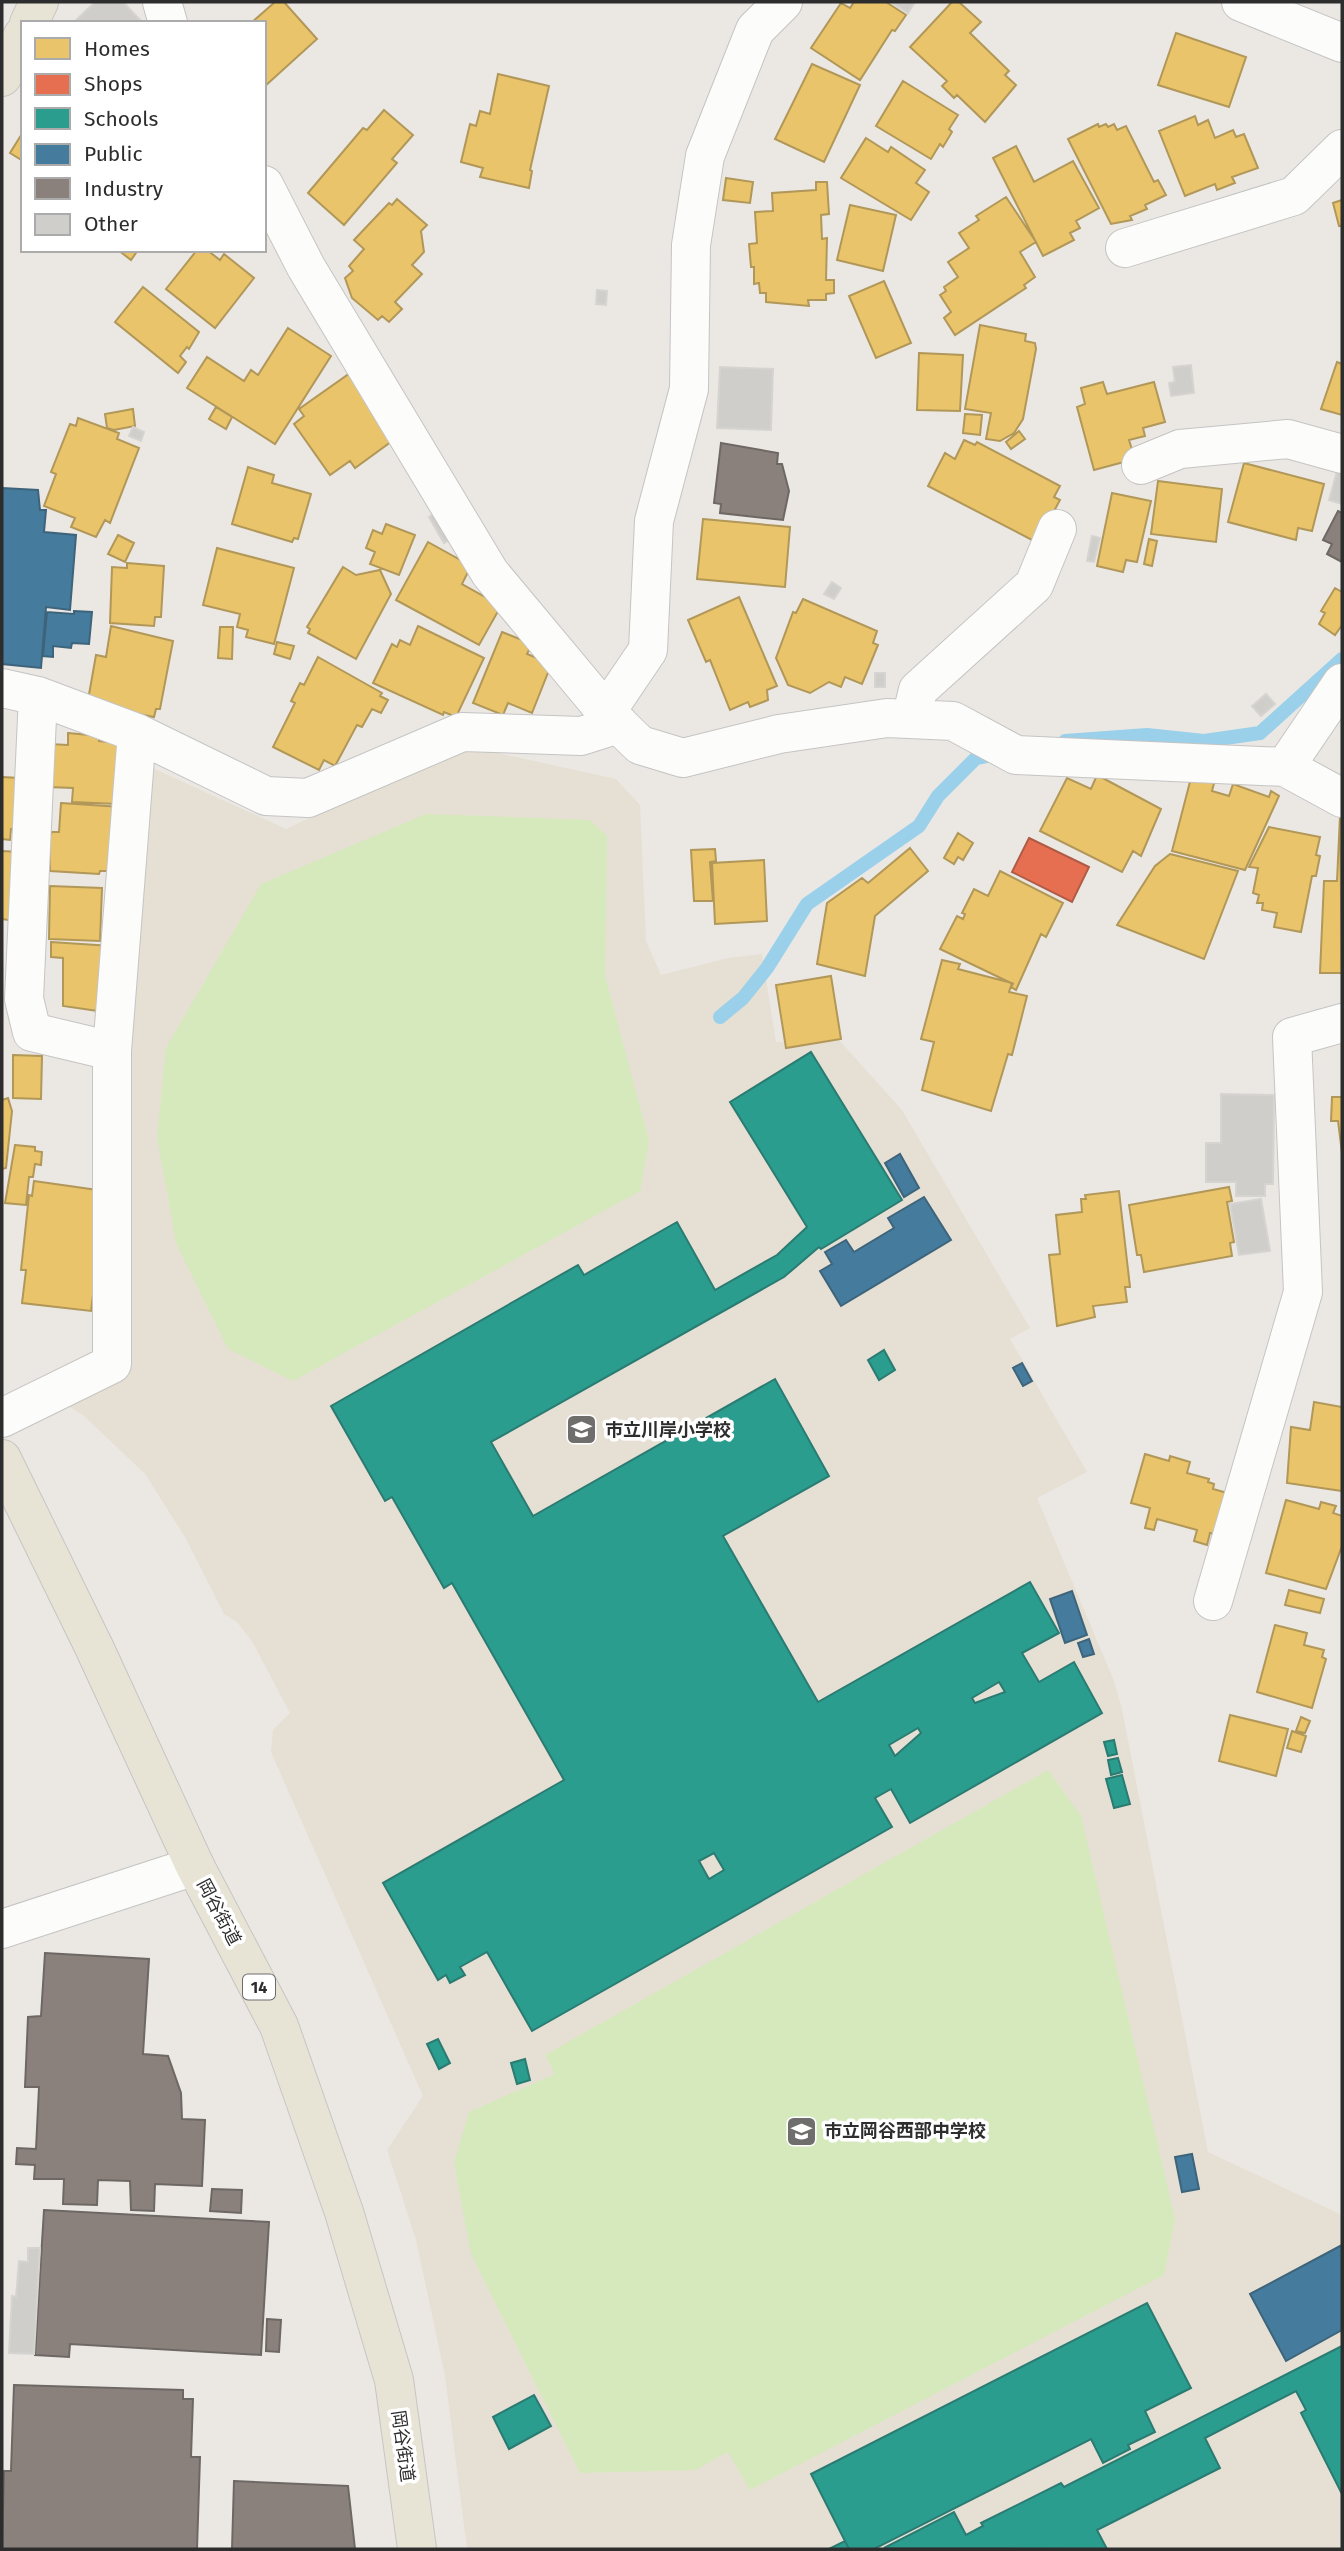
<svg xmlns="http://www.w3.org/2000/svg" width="1344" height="2551" viewBox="0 0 1344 2551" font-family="'Fira Sans','Noto Sans JP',sans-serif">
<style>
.education{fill:#e5e0d3}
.pitch{fill:#d6e9bc}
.homes{fill:#e9c46a;stroke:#b19758;stroke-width:2}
.shops{fill:#e76f51;stroke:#af5b46;stroke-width:2}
.schools{fill:#2a9d8f;stroke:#2b7b72;stroke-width:2;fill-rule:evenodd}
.public{fill:#457b9d;stroke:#3e647b;stroke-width:2}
.industry{fill:#8a817c;stroke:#6e6864;stroke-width:2}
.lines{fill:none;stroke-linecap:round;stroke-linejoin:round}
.stream{stroke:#9ad0ea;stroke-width:14}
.building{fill:#d0cecb;stroke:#d6d4d0;stroke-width:2}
.minor-casing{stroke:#c5c4c4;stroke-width:40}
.tertiary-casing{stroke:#c5c4c4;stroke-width:40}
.primary-casing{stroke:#c6c5c3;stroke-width:40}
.minor{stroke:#fcfcfb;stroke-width:38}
.tertiary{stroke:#fcfcfb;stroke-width:38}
.primary{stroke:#e7e4d6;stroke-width:38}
.labels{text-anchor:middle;stroke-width:7;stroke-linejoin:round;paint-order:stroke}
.shield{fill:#fff;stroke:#6c6c6c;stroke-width:2}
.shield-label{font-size:16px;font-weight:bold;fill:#2d2d2d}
.poi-label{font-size:18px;font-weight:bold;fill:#2d2d2d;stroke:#fff;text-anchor:start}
.street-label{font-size:18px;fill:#2d2d2d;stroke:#fff}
</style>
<rect width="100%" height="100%" fill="#ebe8e4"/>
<path class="education" d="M 466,746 L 616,779 L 640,805 L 646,941 L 661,975 L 728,958 L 762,954 L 776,1042 L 839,1040 L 902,1110 L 1030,1328 L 1010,1339 L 1087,1472 L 1037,1498 L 1114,1681 L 1122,1709 L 1208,2152 L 1342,2215 L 1342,2549 L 467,2549 L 445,2376 L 416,2240 L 387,2150 L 423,2096 L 271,1752 L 273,1730 L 290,1713 L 253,1643 L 237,1622 L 224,1614 L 185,1537 L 145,1474 L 84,1416 L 56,1398 L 123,1362 L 122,1078 L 146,765 L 286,829 Z"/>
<path class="pitch" d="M 426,814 L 590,820 L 607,836 L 605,976 L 649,1141 L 640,1191 L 293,1381 L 228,1349 L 176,1243 L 157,1137 L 166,1048 L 261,884 Z
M 1048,1770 L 1081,1816 L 1175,2219 L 1164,2275 L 750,2490 L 728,2452 L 696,2470 L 580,2473 L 471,2254 L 454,2163 L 469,2112 L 555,2074 L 545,2055 Z"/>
<path class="homes" d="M 275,2 L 284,2 L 317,39 L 264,87 L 264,23 L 251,23 Z
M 854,2 L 886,2 L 906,15 L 895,31 L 892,30 L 860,80 L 811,48 L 841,3 L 850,8 Z
M 952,2 L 959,2 L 981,22 L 970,33 L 1009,71 L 1005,75 L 1016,85 L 985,122 L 957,95 L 954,98 L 942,86 L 947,81 L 910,47 Z
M 1176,33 L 1246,57 L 1229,107 L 1158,85 Z
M 812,64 L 860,85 L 824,162 L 775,139 Z
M 498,74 L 549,86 L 530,170 L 532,171 L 529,188 L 480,177 L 483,168 L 461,162 L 470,124 L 476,126 L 480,111 L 490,114 Z
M 903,81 L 958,115 L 949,129 L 952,132 L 943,147 L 940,144 L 931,159 L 876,126 Z
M 384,110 L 413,135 L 392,159 L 397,163 L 344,225 L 308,193 L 363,128 L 367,130 Z
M 1195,116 L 1198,125 L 1208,120 L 1215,138 L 1233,130 L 1236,137 L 1244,134 L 1258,168 L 1232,177 L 1235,183 L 1217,190 L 1215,184 L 1185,196 L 1159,131 Z
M 1098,124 L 1099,127 L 1106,124 L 1108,127 L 1114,124 L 1117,130 L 1126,126 L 1154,182 L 1158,180 L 1166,195 L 1145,205 L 1147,209 L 1130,216 L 1132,220 L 1111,224 L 1068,139 Z
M 23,132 L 23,161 L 10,153 Z
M 866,138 L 888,152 L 891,147 L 925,170 L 916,183 L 929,192 L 911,220 L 841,178 Z
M 1016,146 L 1034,182 L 1073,161 L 1099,208 L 1076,221 L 1080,228 L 1070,233 L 1074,240 L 1043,256 L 993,158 Z
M 726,178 L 753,182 L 750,203 L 723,200 Z
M 816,182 L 827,182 L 829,214 L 821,215 L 822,239 L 827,238 L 826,280 L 834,280 L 834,293 L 826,294 L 826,300 L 808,300 L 809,306 L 766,302 L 766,293 L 760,293 L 759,283 L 754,284 L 754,267 L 751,267 L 749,244 L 757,243 L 755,212 L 773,211 L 772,193 L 816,190 Z
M 1006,197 L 1036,242 L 1020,252 L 1035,277 L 1024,285 L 1026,288 L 955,335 L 944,318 L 951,312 L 940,295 L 946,291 L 944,287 L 958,277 L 948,262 L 969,248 L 959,233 L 979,220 L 976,216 Z
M 397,199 L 427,225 L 421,231 L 424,252 L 412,265 L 422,274 L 395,302 L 402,309 L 389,322 L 382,316 L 378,320 L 352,298 L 345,278 L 353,271 L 349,266 L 364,249 L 354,240 L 389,203 L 392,205 Z
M 1342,200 L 1342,226 L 1339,226 L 1333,203 Z
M 850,205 L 896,215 L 883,271 L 837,260 Z
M 118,250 L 138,250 L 131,260 Z
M 197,250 L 207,250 L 220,260 L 224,254 L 254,278 L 215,328 L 166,289 Z
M 884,281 L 911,343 L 876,358 L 849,296 Z
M 143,287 L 199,332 L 189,349 L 187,347 L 180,356 L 186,362 L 178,373 L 115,322 Z
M 980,325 L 1026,334 L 1025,341 L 1035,343 L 1036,349 L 1023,419 L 1014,433 L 1000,441 L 986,439 L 991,413 L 965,409 Z
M 288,328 L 331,356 L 275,444 L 187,388 L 207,357 L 244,381 L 251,370 L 258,375 Z
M 919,353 L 963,355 L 960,411 L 917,410 Z
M 1337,362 L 1342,364 L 1342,415 L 1321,409 Z
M 353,371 L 399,436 L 355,468 L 350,461 L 330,475 L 294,424 L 304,416 L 299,409 Z
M 1103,382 L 1107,394 L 1154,382 L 1165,422 L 1143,428 L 1145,436 L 1129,440 L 1135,459 L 1094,470 L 1077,407 L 1085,404 L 1081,388 Z
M 216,407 L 232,417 L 226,429 L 209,419 Z
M 133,409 L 135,426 L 114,430 L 107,428 L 105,414 Z
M 965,414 L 982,415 L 980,435 L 963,433 Z
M 78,418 L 119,433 L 117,439 L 139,448 L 110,523 L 105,520 L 96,537 L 71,527 L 75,518 L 44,506 L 56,474 L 51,472 L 70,424 L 76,426 Z
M 1019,431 L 1025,439 L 1011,449 L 1006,442 Z
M 964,440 L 975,445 L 977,442 L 1060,486 L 1054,497 L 1060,500 L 1047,524 L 1032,540 L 928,486 L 945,453 L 955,459 Z
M 1244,463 L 1324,484 L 1312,531 L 1298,528 L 1296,540 L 1228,522 Z
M 248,467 L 274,475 L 272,483 L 311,494 L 298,539 L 294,538 L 292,542 L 232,524 Z
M 1158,481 L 1222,489 L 1216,542 L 1151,534 Z
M 1112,493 L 1151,501 L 1137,562 L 1126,560 L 1123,572 L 1097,566 Z
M 703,519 L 790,527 L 785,587 L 697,579 Z
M 386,524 L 415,535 L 399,575 L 370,564 L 375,552 L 366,548 L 373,530 L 382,534 Z
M 118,535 L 134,543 L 125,562 L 108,554 Z
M 1149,539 L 1157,541 L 1152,566 L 1144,564 Z
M 428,542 L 471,566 L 462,584 L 501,606 L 479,645 L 396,600 Z
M 217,548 L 294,568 L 274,644 L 246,637 L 248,630 L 237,627 L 240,614 L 203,605 Z
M 127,563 L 164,566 L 161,617 L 155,617 L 154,626 L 110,623 L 112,567 L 127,568 Z
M 343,567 L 356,575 L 380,570 L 391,594 L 356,659 L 308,633 L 310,629 L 307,627 Z
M 1335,588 L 1342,592 L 1342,625 L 1335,635 L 1319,624 L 1325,613 L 1321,611 Z
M 739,597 L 777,686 L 767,690 L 768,700 L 750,707 L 748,702 L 730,710 L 710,660 L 706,662 L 688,620 Z
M 803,599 L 877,631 L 873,643 L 878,645 L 862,684 L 845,677 L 841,687 L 829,682 L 810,693 L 788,685 L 776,658 L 793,612 L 796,613 Z
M 111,626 L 173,641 L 160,709 L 156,709 L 154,717 L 97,706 L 88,700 L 96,655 L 106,657 Z
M 418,626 L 484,658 L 456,717 L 444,712 L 443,715 L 373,683 L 392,644 L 397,647 L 400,640 L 410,645 Z
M 220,627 L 233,627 L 232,659 L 218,658 Z
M 502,632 L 532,644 L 527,654 L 549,663 L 549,670 L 532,713 L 508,703 L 503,715 L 473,703 Z
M 277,642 L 294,646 L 290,659 L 274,654 Z
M 318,657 L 382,693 L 380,696 L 388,700 L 381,713 L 372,709 L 362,727 L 357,725 L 335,766 L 324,760 L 319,770 L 273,747 L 295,703 L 291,701 L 300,683 L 304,685 Z
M 68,733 L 100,736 L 99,741 L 121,743 L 117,804 L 72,802 L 73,788 L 48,787 L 50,744 L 68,745 Z
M 1192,774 L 1216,776 L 1212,791 L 1229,796 L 1233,784 L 1269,797 L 1271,791 L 1279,796 L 1245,870 L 1172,851 Z
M 1097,775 L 1161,809 L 1141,856 L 1133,851 L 1122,872 L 1040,831 L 1067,778 L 1091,789 Z
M 2,777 L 19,778 L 15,829 L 11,829 L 10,840 L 2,839 Z
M 61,803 L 121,807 L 117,871 L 100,871 L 99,874 L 50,871 L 49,837 L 52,832 L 59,832 Z
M 1340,816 L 1342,973 L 1320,973 L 1324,881 L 1337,881 Z
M 1269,827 L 1320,837 L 1316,855 L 1320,856 L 1316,876 L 1312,876 L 1301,932 L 1274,927 L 1277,913 L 1262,910 L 1263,903 L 1257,903 L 1259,895 L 1253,893 L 1258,868 L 1249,867 Z
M 958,833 L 973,843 L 963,860 L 958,857 L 954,864 L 944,858 Z
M 910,848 L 928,871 L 875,916 L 865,976 L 817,964 L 827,903 L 862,878 L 868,883 Z
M 715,849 L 716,861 L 710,862 L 713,901 L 694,901 L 691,850 Z
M 2,851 L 19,852 L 14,921 L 2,919 Z
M 1170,854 L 1238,871 L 1204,959 L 1117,925 L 1155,866 Z
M 764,860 L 767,921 L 715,924 L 712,863 Z
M 1000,871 L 1063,903 L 1046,937 L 1041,934 L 1016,990 L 1011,987 L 1013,984 L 940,949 L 957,916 L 963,919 L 965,914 L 962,913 L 974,889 L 988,896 Z
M 50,886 L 102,888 L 100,941 L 49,939 Z
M 51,942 L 111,946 L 105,1012 L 63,1006 L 63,958 L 51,957 Z
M 942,960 L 960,964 L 958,969 L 1012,983 L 1009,992 L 1027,996 L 1012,1055 L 1008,1054 L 991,1111 L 922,1090 L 934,1042 L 921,1039 Z
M 831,976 L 841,1039 L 786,1048 L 776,985 Z
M 13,1055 L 42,1056 L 41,1099 L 13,1098 Z
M 1332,1097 L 1342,1097 L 1342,1153 L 1338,1121 L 1331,1121 Z
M 8,1098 L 12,1111 L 6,1168 L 2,1169 L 2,1100 Z
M 15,1145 L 35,1147 L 35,1151 L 42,1152 L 41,1165 L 35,1164 L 33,1177 L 29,1177 L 26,1205 L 5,1203 Z
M 34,1181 L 97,1190 L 104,1208 L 91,1311 L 22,1303 L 26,1270 L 21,1270 L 29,1195 L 32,1196 Z
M 1229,1187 L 1232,1201 L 1227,1202 L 1234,1242 L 1230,1243 L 1232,1256 L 1144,1272 L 1141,1255 L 1137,1255 L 1129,1205 Z
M 1119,1191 L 1130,1287 L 1125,1287 L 1127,1302 L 1093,1306 L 1095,1317 L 1057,1326 L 1049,1255 L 1060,1254 L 1056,1215 L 1082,1212 L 1081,1199 L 1086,1199 L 1085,1195 Z
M 1314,1402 L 1342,1407 L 1342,1491 L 1287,1483 L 1291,1427 L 1310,1430 Z
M 1145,1454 L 1169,1461 L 1170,1456 L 1190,1462 L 1187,1473 L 1209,1479 L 1208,1482 L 1214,1484 L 1213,1489 L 1231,1494 L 1219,1535 L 1210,1533 L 1207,1545 L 1194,1541 L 1197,1530 L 1157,1519 L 1154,1530 L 1145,1528 L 1150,1508 L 1131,1503 Z
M 1286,1500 L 1319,1509 L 1321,1502 L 1336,1506 L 1333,1513 L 1342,1516 L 1342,1546 L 1326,1589 L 1266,1573 Z
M 1289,1590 L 1324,1599 L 1320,1613 L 1285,1605 Z
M 1275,1625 L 1307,1633 L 1304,1645 L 1324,1650 L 1322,1657 L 1326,1659 L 1312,1708 L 1257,1692 Z
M 1230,1715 L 1288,1729 L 1276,1776 L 1219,1761 Z
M 1301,1717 L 1310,1721 L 1305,1733 L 1296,1731 Z
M 1292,1731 L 1306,1736 L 1301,1752 L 1287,1748 Z"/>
<path class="shops" d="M 1029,838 L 1089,867 L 1072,902 L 1012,872 Z"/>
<path class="schools" d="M 811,1052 L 902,1200 L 821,1249 L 819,1247 L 784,1277 L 491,1442 L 533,1516 L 775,1379 L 829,1476 L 723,1536 L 818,1702 L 1030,1582 L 1059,1633 L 1022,1653 L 1039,1682 L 1074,1662 L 1102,1713 L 910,1823 L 891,1789 L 875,1798 L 892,1827 L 532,2031 L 487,1952 L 460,1967 L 465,1975 L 450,1983 L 446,1975 L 438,1980 L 383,1883 L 564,1780 L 452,1583 L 444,1588 L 392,1497 L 385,1501 L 331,1406 L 578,1265 L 584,1275 L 677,1222 L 715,1290 L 777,1255 L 807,1227 L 730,1102 ZM 999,1682 L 1005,1692 L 975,1703 L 972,1698 ZM 918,1728 L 921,1733 L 895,1756 L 889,1745 ZM 714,1853 L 724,1870 L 709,1879 L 699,1861 Z
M 884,1350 L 895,1370 L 879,1380 L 868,1360 Z
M 1114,1740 L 1117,1754 L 1108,1756 L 1104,1742 Z
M 1118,1758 L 1122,1772 L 1111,1775 L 1108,1760 Z
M 1122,1775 L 1130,1804 L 1114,1808 L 1106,1779 Z
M 438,2039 L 450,2063 L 439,2069 L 427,2044 Z
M 525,2059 L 530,2080 L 517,2084 L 511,2063 Z
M 1147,2303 L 1191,2388 L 1145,2411 L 1155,2432 L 1128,2445 L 1130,2449 L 1103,2463 L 1091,2439 L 874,2549 L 849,2549 L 811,2474 Z
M 1342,2346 L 1342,2494 L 1301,2413 L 1306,2410 L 1296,2391 L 1205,2438 L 1220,2468 L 1097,2530 L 1107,2549 L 884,2548 L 954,2512 L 966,2535 L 983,2526 L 981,2523 L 1061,2483 L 1064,2487 Z
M 534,2395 L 551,2426 L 509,2449 L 493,2417 Z
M 845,2541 L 849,2549 L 829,2549 Z"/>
<path class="public" d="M 2,488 L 38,490 L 40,510 L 46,510 L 44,532 L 76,535 L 70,610 L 46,607 L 41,668 L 2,664 Z
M 74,611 L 92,612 L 89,644 L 72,643 L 71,648 L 53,646 L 53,657 L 43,656 L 47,612 L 74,614 Z
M 900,1154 L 919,1188 L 904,1197 L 885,1163 Z
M 924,1197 L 951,1240 L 841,1306 L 820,1271 L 832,1264 L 825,1252 L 846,1240 L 854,1252 L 894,1228 L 888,1218 Z
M 1022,1363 L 1032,1381 L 1023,1386 L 1013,1368 Z
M 1072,1591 L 1087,1635 L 1065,1643 L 1050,1599 Z
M 1089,1639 L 1094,1654 L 1083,1657 L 1078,1643 Z
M 1192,2154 L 1199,2189 L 1182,2192 L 1175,2157 Z
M 1342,2245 L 1342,2330 L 1286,2361 L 1250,2294 Z"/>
<path class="industry" d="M 721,443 L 778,453 L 777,464 L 782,464 L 789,491 L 783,520 L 720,513 L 721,504 L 714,503 Z
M 1338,511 L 1342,513 L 1342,562 L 1327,554 L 1332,544 L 1323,540 Z
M 45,1953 L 149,1959 L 143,2054 L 168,2056 L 181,2093 L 182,2119 L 205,2120 L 202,2186 L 155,2184 L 154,2211 L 131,2210 L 130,2181 L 98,2180 L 97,2205 L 63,2204 L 64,2179 L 34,2179 L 35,2165 L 16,2164 L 17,2148 L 36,2149 L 39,2087 L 25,2087 L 28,2017 L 41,2016 Z
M 212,2189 L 242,2190 L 241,2213 L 210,2211 Z
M 44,2210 L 269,2222 L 261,2355 L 70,2344 L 69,2357 L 35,2355 Z
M 267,2319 L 281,2320 L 279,2352 L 266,2351 Z
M 14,2385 L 183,2390 L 183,2399 L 193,2399 L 191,2457 L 200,2457 L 197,2549 L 2,2549 L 4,2471 L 11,2471 Z
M 234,2481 L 348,2486 L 355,2549 L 232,2549 Z"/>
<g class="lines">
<path class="stream" d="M 1065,741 L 1147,735 L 1204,741 L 1260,733 L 1342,659
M 720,1017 L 743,998 L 767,968 L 807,904 L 919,826 L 938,796 L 976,758 L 997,754"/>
</g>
<path class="building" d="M 95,2 L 123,2 L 143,23 L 73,23 Z
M 891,2 L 915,2 L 908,13 Z
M 597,290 L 607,291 L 606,305 L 596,304 Z
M 1191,365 L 1194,393 L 1171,396 L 1169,383 L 1175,382 L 1173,367 Z
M 720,367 L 773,369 L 771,430 L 717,428 Z
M 133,427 L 144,432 L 141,441 L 129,436 Z
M 1338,468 L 1342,469 L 1342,504 L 1329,500 Z
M 440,510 L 454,537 L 444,543 L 429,517 Z
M 1092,536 L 1100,538 L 1094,562 L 1087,561 Z
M 832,582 L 841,588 L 834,599 L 824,594 Z
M 875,673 L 885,673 L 885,687 L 875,687 Z
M 1266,694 L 1275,704 L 1261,716 L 1252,706 Z
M 1221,1094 L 1274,1095 L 1273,1184 L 1265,1184 L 1265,1196 L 1236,1196 L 1236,1182 L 1206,1182 L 1206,1143 L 1221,1143 Z
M 1261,1199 L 1270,1251 L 1239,1255 L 1230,1204 Z
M 28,2248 L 40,2248 L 34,2354 L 9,2353 L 12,2296 L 16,2297 L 19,2261 L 28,2262 Z"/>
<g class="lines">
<defs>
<path id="minor" d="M 162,2 L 168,23
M 1241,2 L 1342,43
M 264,185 L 306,267 L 490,573 L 606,712 L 640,745 L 683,758 L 779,734 L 887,718 L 953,721 L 1016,755 L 1285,767 L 1342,798
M 1125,248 L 1294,196 L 1342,149
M 1141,465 L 1180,449 L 1288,439 L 1342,454
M 2,688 L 38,696 L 137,733 L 266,796 L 308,798 L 462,732 L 581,736 L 619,724
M 38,696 L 24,999 L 32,1032 L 112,1051
M 606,712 L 648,650 L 654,521 L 689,389 L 691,245 L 705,156 L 755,30 L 783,2
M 911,719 L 918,690 L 1034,585 L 1057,529
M 1285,767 L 1342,683
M 2,1418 L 112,1364 L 112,1051 L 137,733
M 1213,1601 L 1303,1292 L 1292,1037 L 1342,1023"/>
<path id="tertiary" d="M 2,1929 L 195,1866"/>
<path id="primary" d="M 29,23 L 39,2
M 2,77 L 23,35
M 2,1459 L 94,1647 L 195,1866 L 279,2026 L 344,2212 L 394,2380 L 417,2549"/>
</defs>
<use href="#minor" class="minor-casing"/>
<use href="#tertiary" class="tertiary-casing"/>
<use href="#primary" class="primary-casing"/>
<use href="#minor" class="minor"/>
<use href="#tertiary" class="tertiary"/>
<use href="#primary" class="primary"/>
</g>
<defs>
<symbol id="school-square" viewBox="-11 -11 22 22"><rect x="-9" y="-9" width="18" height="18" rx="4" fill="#706e6d" stroke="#fff"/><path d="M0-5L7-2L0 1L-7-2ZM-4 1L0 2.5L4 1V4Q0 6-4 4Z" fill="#fff"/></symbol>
</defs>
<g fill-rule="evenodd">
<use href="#school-square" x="564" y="1412" width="35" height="35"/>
<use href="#school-square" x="784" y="2114" width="35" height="35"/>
</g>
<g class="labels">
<rect class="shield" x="243" y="1974.5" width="32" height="25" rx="5"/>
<g class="shield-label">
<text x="259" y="1993">14</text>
</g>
<g class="poi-label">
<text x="605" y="1436">市立川岸小学校</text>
<text x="824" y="2137">市立岡谷西部中学校</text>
</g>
<g class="street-label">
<text transform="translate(219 1912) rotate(62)" y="6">岡谷街道</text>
<text transform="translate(403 2446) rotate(82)" y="6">岡谷街道</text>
</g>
</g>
<rect width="1344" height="2551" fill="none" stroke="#2d2d2d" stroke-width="7"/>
<rect x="21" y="21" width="245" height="231" fill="#ffffff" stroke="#ababab" stroke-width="2"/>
<rect x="35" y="38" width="35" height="21" fill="#e9c46a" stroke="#ababab" stroke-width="2"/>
<text x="84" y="56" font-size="21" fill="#2d2d2d">Homes</text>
<rect x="35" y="74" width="35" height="21" fill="#e76f51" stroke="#ababab" stroke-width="2"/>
<text x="84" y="91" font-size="21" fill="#2d2d2d">Shops</text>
<rect x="35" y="108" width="35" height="21" fill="#2a9d8f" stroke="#ababab" stroke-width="2"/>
<text x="84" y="126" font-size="21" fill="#2d2d2d">Schools</text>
<rect x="35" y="144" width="35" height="21" fill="#457b9d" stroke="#ababab" stroke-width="2"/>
<text x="84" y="161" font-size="21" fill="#2d2d2d">Public</text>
<rect x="35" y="178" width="35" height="21" fill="#8a817c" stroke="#ababab" stroke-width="2"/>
<text x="84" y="196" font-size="21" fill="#2d2d2d">Industry</text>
<rect x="35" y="214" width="35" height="21" fill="#d0cecb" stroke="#ababab" stroke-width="2"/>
<text x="84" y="231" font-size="21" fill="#2d2d2d">Other</text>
</svg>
